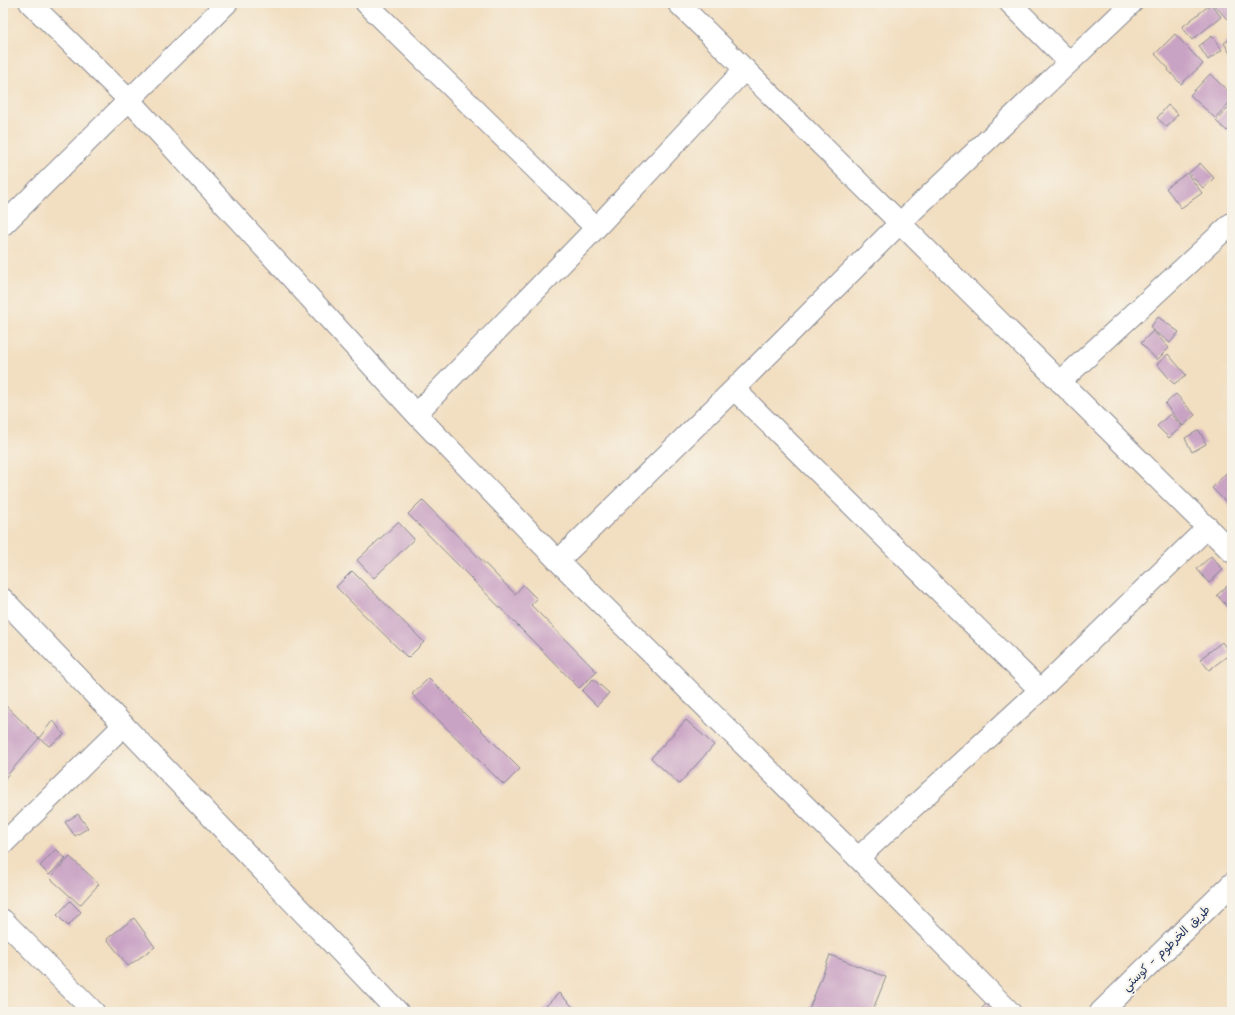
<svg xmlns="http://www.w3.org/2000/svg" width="1235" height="1015" viewBox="0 0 1235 1015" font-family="Kalam,'Playpen Sans Arabic',sans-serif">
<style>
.building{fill:#c9a3c4}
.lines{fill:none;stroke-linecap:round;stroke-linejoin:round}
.street-casing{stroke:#86868f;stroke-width:23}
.highway-casing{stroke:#86868f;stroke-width:24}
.street{stroke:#fff;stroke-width:21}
.highway{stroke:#fff;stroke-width:22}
.labels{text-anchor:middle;stroke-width:4;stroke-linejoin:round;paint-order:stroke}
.street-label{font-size:12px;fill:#1b2f5e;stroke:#f7f3e8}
</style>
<rect width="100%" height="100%" fill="#f7f3e8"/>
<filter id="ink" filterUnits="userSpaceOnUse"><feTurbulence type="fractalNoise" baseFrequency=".025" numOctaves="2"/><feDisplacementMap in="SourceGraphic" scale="8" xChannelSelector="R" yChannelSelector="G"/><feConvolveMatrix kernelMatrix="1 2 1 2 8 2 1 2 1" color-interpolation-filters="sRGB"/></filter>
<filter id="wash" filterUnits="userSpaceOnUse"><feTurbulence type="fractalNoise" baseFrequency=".012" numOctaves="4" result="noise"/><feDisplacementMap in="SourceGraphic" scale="16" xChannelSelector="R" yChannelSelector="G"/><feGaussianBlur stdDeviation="0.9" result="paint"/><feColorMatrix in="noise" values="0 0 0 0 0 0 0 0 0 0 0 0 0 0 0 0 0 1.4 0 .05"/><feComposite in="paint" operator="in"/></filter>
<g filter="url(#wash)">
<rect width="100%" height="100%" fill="#f2dec0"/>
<g id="blocks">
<path class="building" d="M 1212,3 L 1232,3 L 1232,14 L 1227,19 Z
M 1211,4 L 1221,17 L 1192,40 L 1182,27 Z
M 1175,34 L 1203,64 L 1181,84 L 1168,70 L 1169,69 L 1155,54 Z
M 1212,36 L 1222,50 L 1208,60 L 1199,46 Z
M 1232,38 L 1232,57 L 1224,43 Z
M 1210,74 L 1232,95 L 1232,100 L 1215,118 L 1190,95 Z
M 1232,104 L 1232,126 L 1227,131 L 1216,121 Z
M 1168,105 L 1178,114 L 1167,127 L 1157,118 Z
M 1200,163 L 1214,178 L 1203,188 L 1189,173 Z
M 1187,173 L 1202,193 L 1181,208 L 1166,188 Z
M 1158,317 L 1179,332 L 1170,343 L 1150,328 Z
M 1153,331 L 1169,348 L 1157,360 L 1141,343 Z
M 1168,354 L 1186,375 L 1174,384 L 1157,364 Z
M 1176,394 L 1195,415 L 1183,426 L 1165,404 Z
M 1170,414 L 1182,426 L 1169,438 L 1157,426 Z
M 1199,430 L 1206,444 L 1192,452 L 1185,438 Z
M 1232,467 L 1232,508 L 1212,488 Z
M 422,500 L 515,594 L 523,585 L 537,599 L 531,605 L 597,672 L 579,688 L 408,514 Z
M 398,522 L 414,539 L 374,578 L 357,560 Z
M 1211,556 L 1223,570 L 1209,583 L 1197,569 Z
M 352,571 L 424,642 L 408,658 L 336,587 Z
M 1232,582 L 1232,612 L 1217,595 Z
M 1222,642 L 1230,654 L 1209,670 L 1200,659 Z
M 429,678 L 520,769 L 504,785 L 412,694 Z
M 593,679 L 609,693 L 597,706 L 582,691 Z
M 3,703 L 39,738 L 5,778 L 6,779 L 3,782 Z
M 53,720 L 64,735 L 49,746 L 39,738 Z
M 686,720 L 714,745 L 679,784 L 651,758 Z
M 78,814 L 88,828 L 75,836 L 65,822 Z
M 56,849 L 66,859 L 49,875 L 40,866 Z
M 70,857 L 99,884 L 80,905 L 50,878 Z
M 70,901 L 81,912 L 68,926 L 57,915 Z
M 134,918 L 155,947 L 128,966 L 107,939 Z
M 830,955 L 886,977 L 872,1012 L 808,1012 Z
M 559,993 L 578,1012 L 540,1012 Z
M 988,1002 L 998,1012 L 978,1012 Z"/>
</g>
</g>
<g filter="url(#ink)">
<use href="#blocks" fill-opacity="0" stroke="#86868f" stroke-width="1"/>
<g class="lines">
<defs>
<path id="street" d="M 30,3 L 130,101 L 416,414 L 558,561 L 858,858 L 1010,1012
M 366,3 L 596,228
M 678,3 L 1232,552
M 1010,3 L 1069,62
M 3,225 L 227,3
M 1060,382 L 1232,223
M 734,389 L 1040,690
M 416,414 L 596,228 L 745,69
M 558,561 L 734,389 L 900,223 L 1132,3
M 3,599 L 398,1012
M 3,844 L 124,725
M 858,858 L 1040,690 L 1208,527
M 3,920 L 94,1012"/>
<path id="highway" d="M 1101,1012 L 1232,884"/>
</defs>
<use href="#street" class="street-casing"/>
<use href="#highway" class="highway-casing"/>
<use href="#street" class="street"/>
<use href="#highway" class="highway"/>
</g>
</g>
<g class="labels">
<g class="street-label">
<text transform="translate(1166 948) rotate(-44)" y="4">طريق الخرطوم - كوستي</text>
</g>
</g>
<rect width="1235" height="1015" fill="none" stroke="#f7f3e8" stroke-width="16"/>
</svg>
